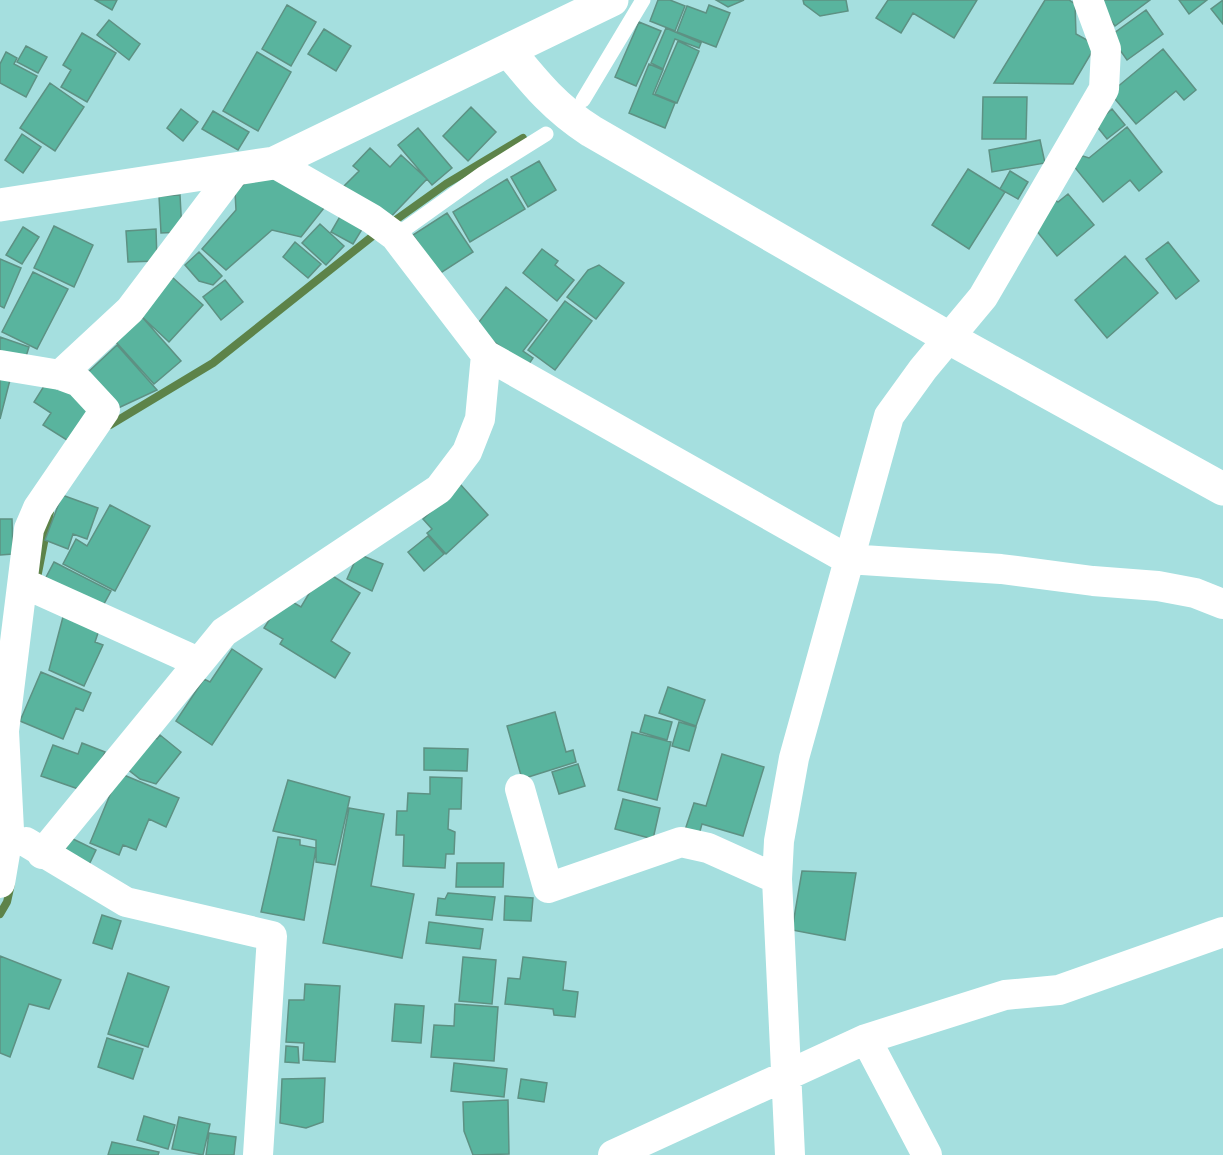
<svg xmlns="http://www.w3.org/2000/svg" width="1223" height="1155" viewBox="0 0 1223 1155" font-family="Lato,sans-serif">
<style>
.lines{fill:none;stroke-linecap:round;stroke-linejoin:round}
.stream{stroke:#5d8349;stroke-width:8}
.building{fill:#59b49e;stroke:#5d9183;stroke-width:1.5}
.lane{stroke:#fff;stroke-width:15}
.street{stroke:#fff;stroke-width:30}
.secondary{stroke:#fff;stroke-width:33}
</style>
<rect width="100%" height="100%" fill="#a5dfdf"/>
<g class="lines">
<path class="stream" d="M 390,224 L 446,184 L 523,138
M 110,425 L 213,363 L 379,231
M 38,573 L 50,512
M 0,914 L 7,902 L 11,884"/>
</g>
<path class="building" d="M 95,0 L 117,0 L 112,10 Z
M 658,0 L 670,0 L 685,6 L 675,31 L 650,21 Z
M 716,0 L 744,0 L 728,7 Z
M 803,0 L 846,0 L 848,11 L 820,16 L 804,4 Z
M 888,0 L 977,0 L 954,38 L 913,13 L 901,33 L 876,18 Z
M 1045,0 L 1069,0 L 1075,4 L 1076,34 L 1096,45 L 1073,84 L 994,83 Z
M 1096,0 L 1150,0 L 1115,26 Z
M 1179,0 L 1207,0 L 1189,14 Z
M 1223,0 L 1223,24 L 1211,9 Z
M 287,5 L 316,22 L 291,66 L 262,49 Z
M 709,5 L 730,13 L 716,47 L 677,32 L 687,6 L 706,13 Z
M 1146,10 L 1163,34 L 1127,60 L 1110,36 Z
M 109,20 L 140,44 L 129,60 L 97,35 Z
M 639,22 L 661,31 L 636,86 L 615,77 Z
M 666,28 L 701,43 L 699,48 L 675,39 L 663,69 L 651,63 Z
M 324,29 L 351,46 L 336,71 L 308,54 Z
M 82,33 L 116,53 L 87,102 L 61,87 L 71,70 L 63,65 Z
M 678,41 L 699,51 L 677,103 L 655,94 Z
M 26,46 L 47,57 L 38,73 L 17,62 Z
M 1163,49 L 1196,90 L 1184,100 L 1176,91 L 1136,124 L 1110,93 Z
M 6,52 L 17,58 L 14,64 L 37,76 L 26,97 L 0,83 L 0,64 Z
M 257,52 L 291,72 L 258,131 L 223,111 Z
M 649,64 L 663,70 L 653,94 L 675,103 L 665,128 L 629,113 Z
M 50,83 L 84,107 L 55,151 L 20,128 Z
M 983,97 L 1027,97 L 1026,139 L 982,139 Z
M 471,107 L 496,132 L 468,161 L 443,136 Z
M 181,109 L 198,122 L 183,141 L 167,128 Z
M 1112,109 L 1125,125 L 1107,139 L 1095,124 Z
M 213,111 L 249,132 L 238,150 L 202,129 Z
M 1127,127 L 1162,172 L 1139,191 L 1130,180 L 1103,202 L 1072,164 L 1083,156 L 1089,158 Z
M 418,128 L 452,168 L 432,185 L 398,145 Z
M 22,134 L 41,147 L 23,173 L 5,160 Z
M 1040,140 L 1045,163 L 992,172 L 989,150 Z
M 370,148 L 390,167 L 401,155 L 427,179 L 384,224 L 344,186 L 359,171 L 353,166 Z
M 539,161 L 556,190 L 528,207 L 511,177 Z
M 968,169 L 1005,192 L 969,249 L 932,225 Z
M 275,170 L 328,203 L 301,237 L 272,230 L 226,270 L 202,249 L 236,210 L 235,192 L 250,179 Z
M 1010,171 L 1028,182 L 1018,199 L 1000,189 Z
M 507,179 L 525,209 L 470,242 L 453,212 Z
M 1047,194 L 1058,202 L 1068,194 L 1094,225 L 1057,256 L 1031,224 Z
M 180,195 L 182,232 L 161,233 L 159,196 Z
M 342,213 L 364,226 L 353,244 L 331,232 Z
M 447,213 L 473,252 L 439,274 L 413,235 Z
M 320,224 L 344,246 L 326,265 L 302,243 Z
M 54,226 L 93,245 L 74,287 L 34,268 Z
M 23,227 L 39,237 L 22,264 L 6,255 Z
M 156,229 L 157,261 L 128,262 L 126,231 Z
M 295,242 L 321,264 L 308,278 L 283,257 Z
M 1168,242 L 1199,281 L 1176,299 L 1146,259 Z
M 542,249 L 558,261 L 555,265 L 574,280 L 557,301 L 523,273 Z
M 199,252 L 222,276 L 213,285 L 199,281 L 185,265 Z
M 1125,256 L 1158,293 L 1107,338 L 1075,300 Z
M 0,259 L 21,268 L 4,308 L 0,306 Z
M 599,265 L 624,283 L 596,319 L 567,297 L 588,270 Z
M 33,272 L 68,289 L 37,349 L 2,332 Z
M 172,277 L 203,305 L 169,342 L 139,314 Z
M 225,280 L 243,302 L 221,320 L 203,297 Z
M 506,287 L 547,320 L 523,351 L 533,358 L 527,367 L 475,327 Z
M 565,301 L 592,321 L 555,370 L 528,350 Z
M 142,317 L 181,361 L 154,384 L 115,341 Z
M 0,337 L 29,347 L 23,366 L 0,359 Z
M 117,345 L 157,390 L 116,409 L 86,374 Z
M 0,374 L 11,376 L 0,419 Z
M 49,378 L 93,407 L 70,442 L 43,425 L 51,413 L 34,402 Z
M 460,484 L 488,515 L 446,554 L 427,533 L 432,529 L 423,519 Z
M 62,495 L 98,508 L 87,539 L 73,534 L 68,549 L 45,540 Z
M 110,505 L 150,526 L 115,591 L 63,564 L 76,539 L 87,546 Z
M 0,519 L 12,519 L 13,554 L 0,555 Z
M 428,536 L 444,554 L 424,571 L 408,552 Z
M 358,554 L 383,564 L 372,591 L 347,579 Z
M 54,562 L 111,591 L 99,613 L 43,583 Z
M 323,570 L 360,593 L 331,641 L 350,653 L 335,678 L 280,644 L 283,639 L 264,628 L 284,597 L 301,607 Z
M 64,613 L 101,624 L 95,642 L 103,645 L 84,686 L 49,670 Z
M 232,649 L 262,669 L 212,745 L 176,721 L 204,679 L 210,682 Z
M 41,672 L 91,693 L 83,711 L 76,708 L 63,739 L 20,721 Z
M 668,687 L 705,700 L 696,726 L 659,713 Z
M 555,712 L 566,752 L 573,750 L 576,762 L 522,779 L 507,726 Z
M 645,715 L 672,722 L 667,740 L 640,732 Z
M 679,722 L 696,727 L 689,751 L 672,746 Z
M 632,732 L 671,742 L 657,800 L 618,790 Z
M 152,735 L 157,739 L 160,735 L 181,752 L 156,784 L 140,779 L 126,768 Z
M 82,743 L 105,752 L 87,792 L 41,776 L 53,745 L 78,754 Z
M 424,748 L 468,749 L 467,771 L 424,770 Z
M 722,754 L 764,767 L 743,836 L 702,824 L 698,838 L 684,833 L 694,803 L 706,806 Z
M 578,764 L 585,786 L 559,794 L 552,772 Z
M 119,773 L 179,798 L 166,827 L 149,819 L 136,850 L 123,845 L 119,855 L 90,843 Z
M 430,777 L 462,778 L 461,809 L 449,809 L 448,829 L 455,832 L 454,854 L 446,854 L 445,868 L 403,866 L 404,835 L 396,835 L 397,811 L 407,811 L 408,793 L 430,794 Z
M 288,780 L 350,797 L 335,865 L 316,862 L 316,840 L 273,831 Z
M 623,799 L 660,808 L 653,839 L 615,829 Z
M 349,808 L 384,814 L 371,886 L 414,894 L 402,958 L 323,943 Z
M 278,837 L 300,840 L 300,845 L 316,848 L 304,920 L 261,912 Z
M 71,838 L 96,850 L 86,871 L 61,858 Z
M 457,863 L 504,863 L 503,887 L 456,887 Z
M 802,871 L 856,873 L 845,940 L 792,930 Z
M 448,893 L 495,897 L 492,920 L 436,915 L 438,898 L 445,899 Z
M 505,896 L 533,898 L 531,921 L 504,920 Z
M 102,915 L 121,921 L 112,949 L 93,943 Z
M 429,922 L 483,929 L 480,949 L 426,943 Z
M 0,956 L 61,980 L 49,1009 L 29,1004 L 10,1057 L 0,1053 Z
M 463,957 L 496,960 L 492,1004 L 459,1001 Z
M 523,957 L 566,962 L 563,990 L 578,992 L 575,1017 L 554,1015 L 553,1009 L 505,1004 L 508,978 L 520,979 Z
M 128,973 L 169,987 L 148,1047 L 108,1034 Z
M 305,984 L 340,986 L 335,1062 L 303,1060 L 304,1043 L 286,1042 L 289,1000 L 304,1000 Z
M 395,1004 L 424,1006 L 421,1043 L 392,1041 Z
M 455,1004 L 498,1007 L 494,1061 L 431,1057 L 434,1025 L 454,1026 Z
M 107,1038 L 143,1049 L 133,1079 L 98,1067 Z
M 286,1046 L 298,1047 L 299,1063 L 285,1062 Z
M 454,1063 L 507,1069 L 504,1097 L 451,1091 Z
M 325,1078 L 323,1122 L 306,1128 L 280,1123 L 282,1079 Z
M 521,1079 L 547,1083 L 544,1102 L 518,1098 Z
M 508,1100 L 509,1154 L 473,1155 L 464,1131 L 463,1102 Z
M 144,1116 L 175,1125 L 168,1149 L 137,1140 Z
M 179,1117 L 210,1124 L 203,1155 L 172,1149 Z
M 209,1133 L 236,1137 L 234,1155 L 206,1155 Z
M 112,1142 L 159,1152 L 158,1155 L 108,1155 Z"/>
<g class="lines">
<path class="lane" d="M 583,100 L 643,0
M 395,236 L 482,174 L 546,134"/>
<path class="street" d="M 274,163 L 372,219 L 395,236 L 486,355 L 847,559 L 1001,569 L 1093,581 L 1158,586 L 1195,593 L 1223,604
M 0,365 L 60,375 L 79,382 L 105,410 L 38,508 L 29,529 L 4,731 L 9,830 L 0,883
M 60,375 L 130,310 L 237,168
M 23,583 L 198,662
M 520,789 L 548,888 L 681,842 L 708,848 L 777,879
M 26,842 L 126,902 L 272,936 L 258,1155
M 42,854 L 224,632 L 439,489 L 467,452 L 480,419 L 486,355
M 866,1039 L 927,1155
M 613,1155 L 866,1039 L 1005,995 L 1059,990 L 1223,932
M 790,1155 L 777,879 L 779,841 L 794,758 L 889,416 L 923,369 L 983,297 L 1104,89 L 1106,49 L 1088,0"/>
<path class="secondary" d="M 508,50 C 535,83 555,108 591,131 L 949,338 L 1223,489
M 0,205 L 274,163 L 612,0"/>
</g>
</svg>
